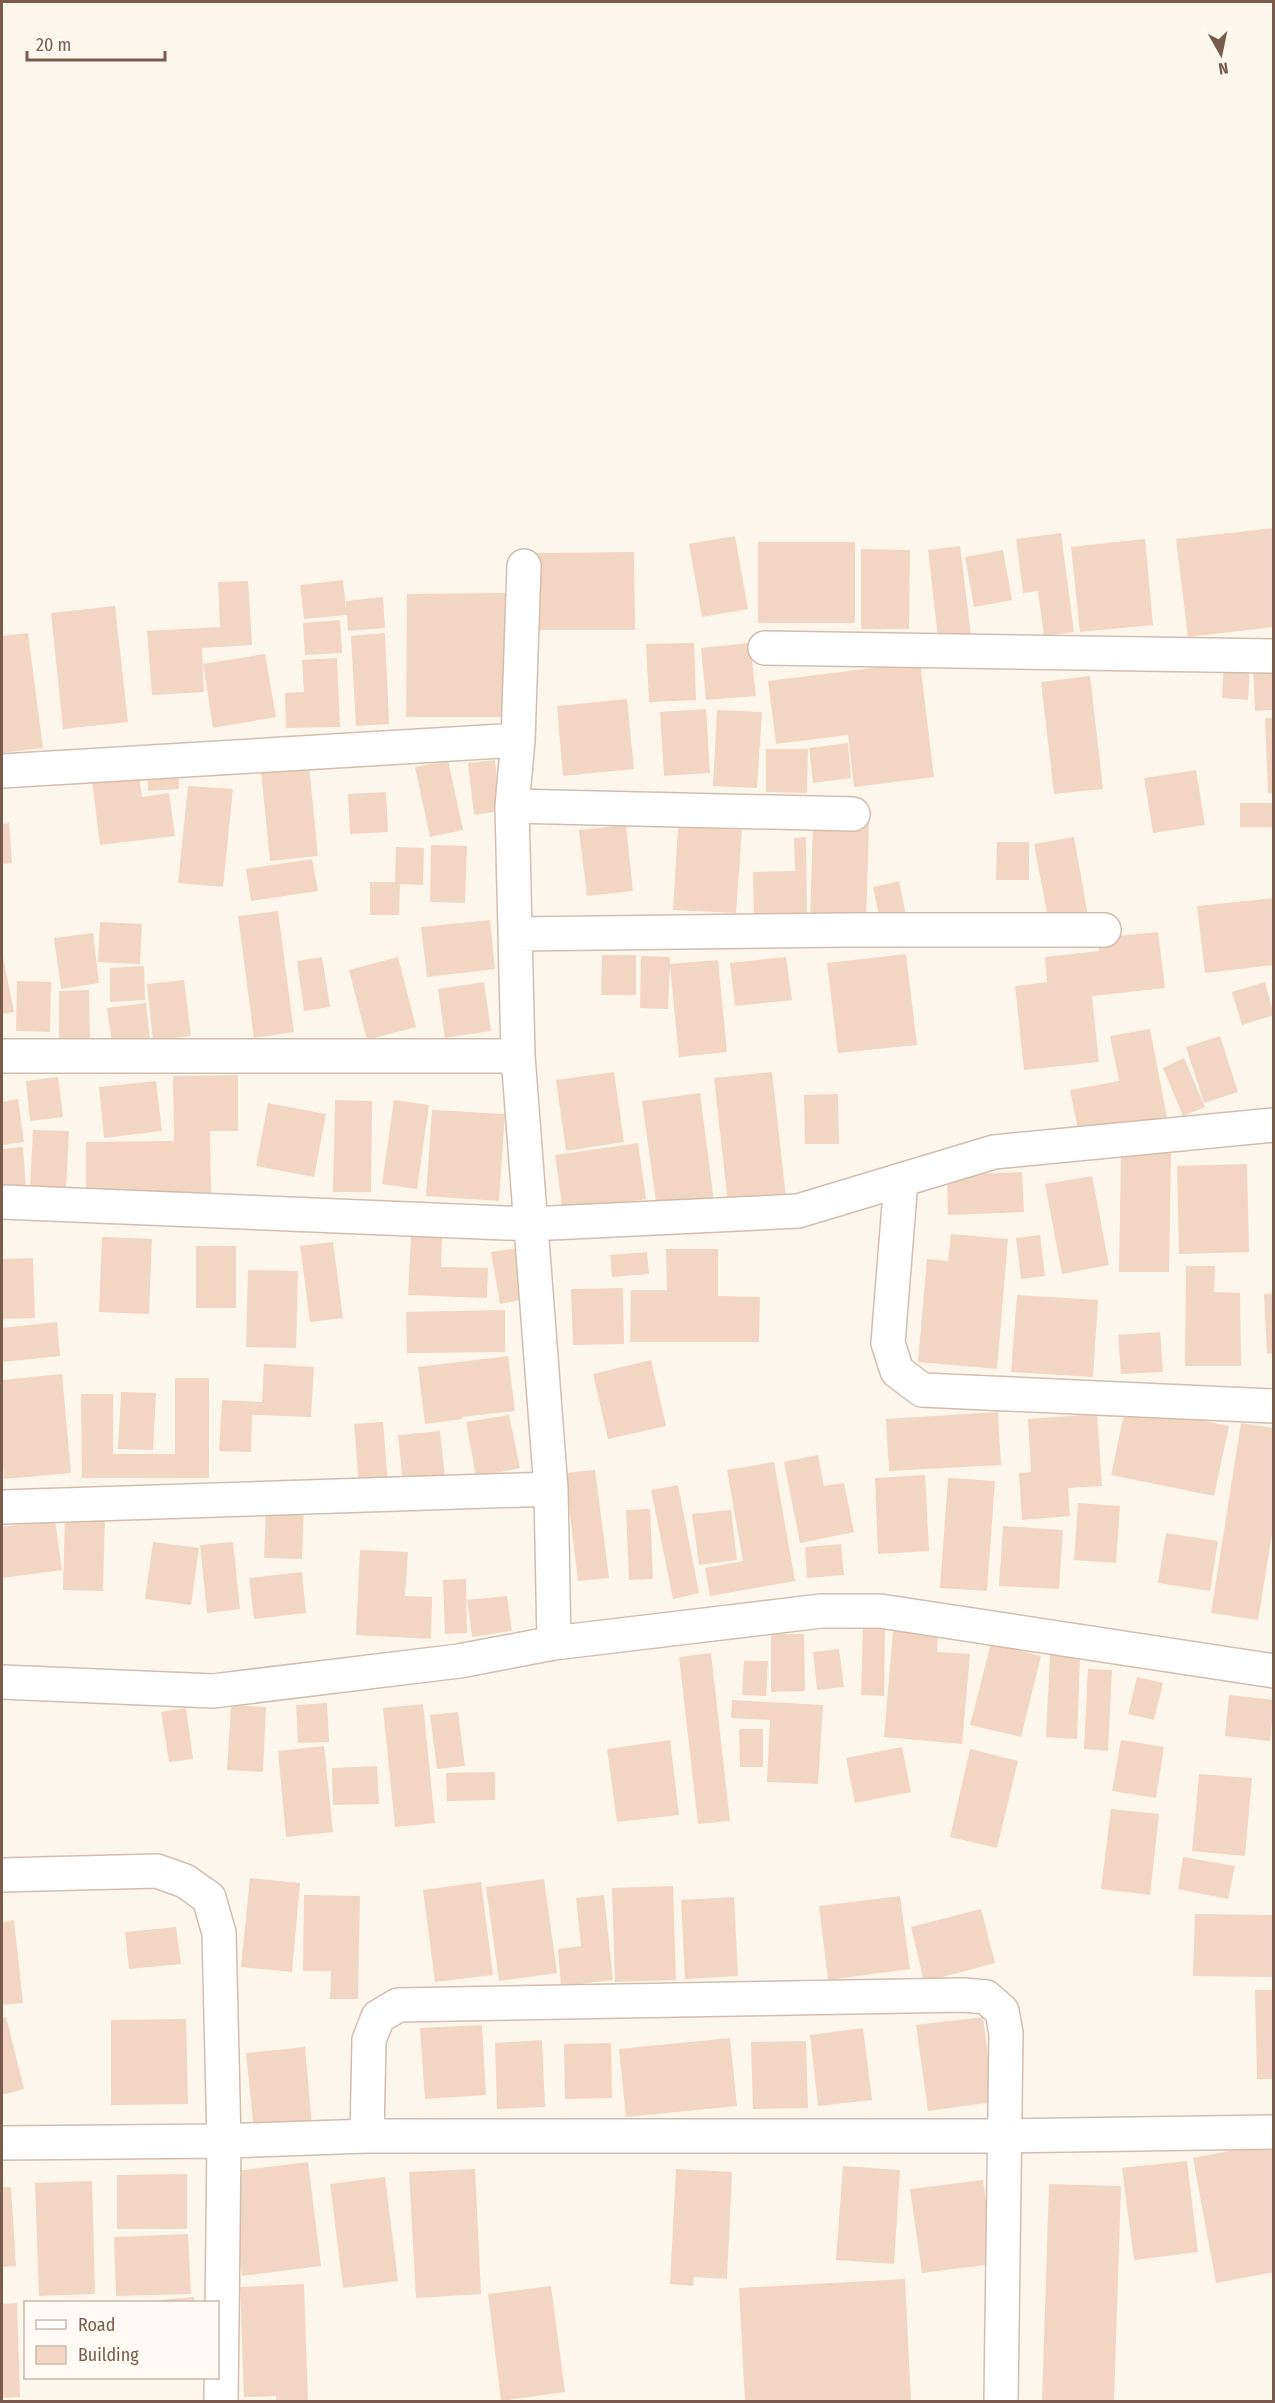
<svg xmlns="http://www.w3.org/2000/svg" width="1275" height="2403" viewBox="0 0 1275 2403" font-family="'Fira Sans Condensed',sans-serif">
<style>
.building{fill:#f3d5c3}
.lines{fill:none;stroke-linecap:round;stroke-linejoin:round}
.minor-casing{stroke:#d1beb0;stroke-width:36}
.minor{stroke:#fff;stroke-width:33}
</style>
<rect width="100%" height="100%" fill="#fdf6ec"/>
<path class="building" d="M 1274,528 L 1274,627 L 1188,637 L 1176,539 Z
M 1061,533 L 1074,632 L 1044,636 L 1038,591 L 1023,593 L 1016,539 Z
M 735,536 L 748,609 L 702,617 L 689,544 Z
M 1145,539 L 1153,625 L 1080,632 L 1071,547 Z
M 758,542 L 855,542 L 855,623 L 758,623 Z
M 960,546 L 971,635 L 938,638 L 928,550 Z
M 861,549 L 910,550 L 909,629 L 861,629 Z
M 1003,550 L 1012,600 L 974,607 L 965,557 Z
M 634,552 L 635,630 L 534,630 L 534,553 Z
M 343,580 L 346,608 L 346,601 L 383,597 L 385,628 L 348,631 L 347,615 L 304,619 L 300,585 Z
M 248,581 L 252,645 L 202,648 L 204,692 L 152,695 L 147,631 L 220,627 L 218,582 Z
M 507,593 L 507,717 L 406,717 L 407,594 Z
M 115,606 L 128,722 L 63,729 L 51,613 Z
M 340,620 L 342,653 L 305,655 L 303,623 Z
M 28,633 L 43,748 L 2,753 L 2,636 Z
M 385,633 L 389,724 L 356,726 L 351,636 Z
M 694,643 L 696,700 L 649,702 L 646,644 Z
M 750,643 L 756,696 L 706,700 L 701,648 Z
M 265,654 L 276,717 L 213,728 L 203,664 Z
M 337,658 L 340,727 L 286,728 L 285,693 L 304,692 L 302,660 Z
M 920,662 L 934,777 L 854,787 L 848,735 L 776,744 L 768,681 Z
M 1224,664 L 1250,665 L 1248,700 L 1222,698 Z
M 1274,664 L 1274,710 L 1255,711 L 1253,665 Z
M 1090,676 L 1103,789 L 1054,794 L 1041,682 Z
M 627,699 L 634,769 L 563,776 L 557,706 Z
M 706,709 L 710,773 L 664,776 L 660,712 Z
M 717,710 L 762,712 L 757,788 L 713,786 Z
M 1265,718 L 1274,718 L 1274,793 L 1268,793 Z
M 848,743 L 851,778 L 813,783 L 809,748 Z
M 766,749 L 808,749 L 807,793 L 766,792 Z
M 448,760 L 463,830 L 430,837 L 415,767 Z
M 495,760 L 500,811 L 474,815 L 468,763 Z
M 178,765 L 179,789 L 148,791 L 147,767 Z
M 309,766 L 318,856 L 270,861 L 261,771 Z
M 1196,770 L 1205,825 L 1153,833 L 1144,778 Z
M 139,776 L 142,797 L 169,793 L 175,836 L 100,845 L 92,781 Z
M 188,786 L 233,789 L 223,887 L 178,883 Z
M 386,792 L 388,832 L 350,834 L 348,794 Z
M 1240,803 L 1274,803 L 1274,827 L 1240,827 Z
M 813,821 L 869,822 L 866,925 L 810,924 Z
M 9,823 L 12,863 L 2,864 L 2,824 Z
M 626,825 L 633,891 L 587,896 L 579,830 Z
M 678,827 L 742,830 L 736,913 L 673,910 Z
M 806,837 L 807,919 L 754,920 L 753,872 L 795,871 L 794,838 Z
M 1074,837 L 1088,916 L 1049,923 L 1034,844 Z
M 997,842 L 1029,842 L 1029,880 L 996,880 Z
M 431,845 L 467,846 L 465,903 L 430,902 Z
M 396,847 L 424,848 L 423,885 L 400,884 L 399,915 L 370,915 L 370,882 L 395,882 Z
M 312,859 L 318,891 L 251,901 L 246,869 Z
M 899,881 L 907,921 L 881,926 L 873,887 Z
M 1274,898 L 1274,965 L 1205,973 L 1197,906 Z
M 278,911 L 294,1032 L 254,1038 L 238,916 Z
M 490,920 L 495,969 L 427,977 L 421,927 Z
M 100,922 L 142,924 L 140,964 L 98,962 Z
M 1158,932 L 1165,988 L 1092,996 L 1099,1062 L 1024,1070 L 1015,986 L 1047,982 L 1045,957 L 1099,951 L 1098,938 Z
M 93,933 L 99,983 L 61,989 L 54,938 Z
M 2,952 L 14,1012 L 2,1014 Z
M 906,954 L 917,1045 L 838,1053 L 827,963 Z
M 602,955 L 636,955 L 636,995 L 601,995 Z
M 641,956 L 670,957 L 670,964 L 718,960 L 727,1052 L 679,1057 L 670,966 L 668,1009 L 640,1008 Z
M 322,957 L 330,1007 L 304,1011 L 297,961 Z
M 398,957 L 416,1027 L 367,1040 L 349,970 Z
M 786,957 L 792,1000 L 735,1006 L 730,963 Z
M 144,966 L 145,1000 L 110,1002 L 110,968 Z
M 184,980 L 191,1036 L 153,1041 L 147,984 Z
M 17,981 L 51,982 L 50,1032 L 16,1031 Z
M 484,982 L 491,1031 L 445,1038 L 438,989 Z
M 1265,982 L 1274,1015 L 1242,1025 L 1232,992 Z
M 89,990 L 90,1041 L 59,1042 L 59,991 Z
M 146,1003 L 150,1039 L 112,1043 L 107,1008 Z
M 1150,1029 L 1167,1117 L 1079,1134 L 1070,1090 L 1119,1081 L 1110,1036 Z
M 1220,1036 L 1238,1092 L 1204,1103 L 1186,1047 Z
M 1184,1058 L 1205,1107 L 1183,1116 L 1163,1068 Z
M 614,1072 L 624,1142 L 566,1151 L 556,1080 Z
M 772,1072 L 787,1206 L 729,1213 L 714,1078 Z
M 238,1075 L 238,1131 L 210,1131 L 211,1194 L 86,1195 L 86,1142 L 174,1141 L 173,1076 Z
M 58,1077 L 63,1117 L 30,1121 L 26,1081 Z
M 156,1081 L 162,1131 L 104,1138 L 99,1087 Z
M 700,1093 L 714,1202 L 657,1209 L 642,1101 Z
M 838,1094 L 839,1144 L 805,1144 L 804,1095 Z
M 18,1099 L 24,1142 L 2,1145 L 2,1102 Z
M 335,1100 L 372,1101 L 371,1192 L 333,1192 Z
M 394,1100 L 429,1105 L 417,1189 L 382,1184 Z
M 268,1103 L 326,1114 L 314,1177 L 256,1166 Z
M 432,1110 L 505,1114 L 499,1201 L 426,1196 Z
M 33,1130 L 69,1131 L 66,1188 L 30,1187 Z
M 638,1143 L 646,1199 L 563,1212 L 555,1155 Z
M 23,1147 L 26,1188 L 2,1190 L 2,1149 Z
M 1121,1153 L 1171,1153 L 1169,1272 L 1119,1272 Z
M 1247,1164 L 1249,1252 L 1179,1254 L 1177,1166 Z
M 1022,1172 L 1024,1212 L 948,1215 L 947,1175 Z
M 1092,1176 L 1109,1265 L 1062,1274 L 1045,1184 Z
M 951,1234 L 1008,1239 L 997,1369 L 918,1362 L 927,1259 L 948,1261 Z
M 1040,1235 L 1045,1276 L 1021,1279 L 1016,1238 Z
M 411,1236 L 442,1238 L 441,1267 L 488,1268 L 487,1298 L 408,1295 Z
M 102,1237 L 152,1239 L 149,1314 L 99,1312 Z
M 333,1242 L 343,1318 L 310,1322 L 300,1246 Z
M 196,1246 L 236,1246 L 236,1308 L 196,1308 Z
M 518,1248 L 527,1299 L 500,1304 L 491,1252 Z
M 666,1249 L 718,1249 L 718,1296 L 760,1297 L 759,1342 L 630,1342 L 631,1290 L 667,1290 Z
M 647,1252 L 649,1274 L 612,1277 L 610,1255 Z
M 33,1258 L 35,1318 L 2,1319 L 2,1259 Z
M 1186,1266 L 1215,1266 L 1214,1292 L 1240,1293 L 1241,1366 L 1185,1366 Z
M 248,1270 L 298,1271 L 296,1348 L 246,1347 Z
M 623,1288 L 624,1344 L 573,1345 L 571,1289 Z
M 1274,1293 L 1274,1353 L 1267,1354 L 1264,1294 Z
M 1017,1295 L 1098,1300 L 1093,1377 L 1011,1372 Z
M 505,1310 L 505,1352 L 407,1353 L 406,1312 Z
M 57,1322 L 60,1356 L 2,1362 L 2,1328 Z
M 1160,1332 L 1163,1372 L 1121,1374 L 1118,1335 Z
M 508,1356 L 515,1411 L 462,1417 L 462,1419 L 425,1424 L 418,1367 Z
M 651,1360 L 666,1426 L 608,1439 L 593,1374 Z
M 264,1364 L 314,1367 L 311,1417 L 252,1415 L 251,1452 L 219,1451 L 222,1400 L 262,1402 Z
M 62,1374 L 71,1473 L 4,1479 L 2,1450 L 2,1380 Z
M 175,1378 L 209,1378 L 209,1478 L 82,1478 L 81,1394 L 113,1394 L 113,1454 L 175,1454 Z
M 121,1392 L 156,1393 L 153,1450 L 118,1449 Z
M 1126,1405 L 1229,1426 L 1214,1496 L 1111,1475 Z
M 998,1412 L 1001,1465 L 889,1471 L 886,1419 Z
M 1097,1414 L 1102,1486 L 1068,1488 L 1070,1516 L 1022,1520 L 1019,1473 L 1031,1472 L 1028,1419 Z
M 509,1415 L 520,1468 L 476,1477 L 466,1422 Z
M 383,1422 L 388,1484 L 359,1486 L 354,1424 Z
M 1241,1423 L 1274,1428 L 1274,1522 L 1258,1620 L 1211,1613 Z
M 440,1431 L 445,1478 L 403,1483 L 398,1435 Z
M 818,1455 L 824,1486 L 844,1483 L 854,1532 L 800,1543 L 784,1462 Z
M 774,1462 L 795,1581 L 710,1596 L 705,1568 L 743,1561 L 727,1470 Z
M 595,1470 L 609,1578 L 578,1581 L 565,1473 Z
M 925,1475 L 929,1551 L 878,1554 L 875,1478 Z
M 948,1478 L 995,1481 L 987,1591 L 940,1588 Z
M 678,1485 L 699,1593 L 673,1599 L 651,1490 Z
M 1078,1503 L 1120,1506 L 1116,1563 L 1074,1560 Z
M 266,1507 L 304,1508 L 302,1559 L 264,1558 Z
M 650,1509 L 653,1579 L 629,1580 L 626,1510 Z
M 731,1510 L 737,1560 L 699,1565 L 692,1514 Z
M 65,1513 L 105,1514 L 103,1591 L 63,1590 Z
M 55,1520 L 62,1570 L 2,1578 L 2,1527 Z
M 1003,1526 L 1063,1530 L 1059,1589 L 999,1586 Z
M 1166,1533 L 1218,1541 L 1210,1591 L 1158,1583 Z
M 153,1542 L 199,1548 L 191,1605 L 145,1599 Z
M 233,1542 L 240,1609 L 207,1613 L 200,1545 Z
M 841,1544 L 844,1575 L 807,1578 L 805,1547 Z
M 360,1550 L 408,1552 L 405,1596 L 432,1597 L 431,1639 L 356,1635 Z
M 302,1572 L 306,1613 L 254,1619 L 249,1578 Z
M 466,1579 L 467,1633 L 445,1634 L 443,1580 Z
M 507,1596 L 512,1631 L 472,1637 L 467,1600 Z
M 863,1628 L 885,1628 L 884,1696 L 861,1695 Z
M 893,1631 L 938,1636 L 937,1652 L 970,1654 L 962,1744 L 884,1737 Z
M 771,1634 L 804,1634 L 805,1691 L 771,1692 Z
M 991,1643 L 1041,1656 L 1021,1737 L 970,1725 Z
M 839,1649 L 844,1687 L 817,1690 L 813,1652 Z
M 711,1653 L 730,1821 L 698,1824 L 679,1657 Z
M 1050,1655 L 1080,1657 L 1077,1739 L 1046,1737 Z
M 744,1661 L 768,1661 L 766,1696 L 742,1695 Z
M 1088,1669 L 1112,1670 L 1108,1751 L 1084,1749 Z
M 1137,1677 L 1163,1683 L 1154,1720 L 1128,1714 Z
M 1229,1695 L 1274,1700 L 1270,1741 L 1225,1736 Z
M 732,1700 L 823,1705 L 818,1784 L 767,1782 L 770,1720 L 731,1718 Z
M 327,1703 L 329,1742 L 298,1743 L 296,1705 Z
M 423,1704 L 435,1823 L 395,1827 L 383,1708 Z
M 231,1705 L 266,1707 L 263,1772 L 227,1770 Z
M 186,1708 L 193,1759 L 169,1762 L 161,1712 Z
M 458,1712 L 465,1766 L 437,1769 L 430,1715 Z
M 739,1729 L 763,1729 L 763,1767 L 740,1767 Z
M 670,1740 L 679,1815 L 617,1822 L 607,1749 Z
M 1121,1740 L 1164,1747 L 1156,1798 L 1112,1791 Z
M 324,1746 L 333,1832 L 286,1837 L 278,1751 Z
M 902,1747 L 911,1792 L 855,1803 L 846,1758 Z
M 970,1749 L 1018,1761 L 997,1848 L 950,1837 Z
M 377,1766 L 379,1804 L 333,1805 L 332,1768 Z
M 495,1772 L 495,1800 L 447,1801 L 446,1773 Z
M 1199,1774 L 1252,1778 L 1245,1856 L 1192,1851 Z
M 1111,1809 L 1159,1814 L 1150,1895 L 1101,1889 Z
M 1183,1857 L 1235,1866 L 1228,1899 L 1178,1889 Z
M 250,1878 L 300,1883 L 292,1972 L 241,1967 Z
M 544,1879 L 557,1973 L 499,1981 L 486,1887 Z
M 481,1882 L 493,1975 L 435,1982 L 423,1890 Z
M 673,1886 L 676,1980 L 615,1982 L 612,1888 Z
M 304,1895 L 360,1896 L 358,1999 L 330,1999 L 331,1971 L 303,1971 Z
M 604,1895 L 613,1980 L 561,1986 L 558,1949 L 581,1946 L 576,1898 Z
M 900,1896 L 910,1969 L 828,1980 L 819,1906 Z
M 734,1897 L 738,1976 L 685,1979 L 681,1900 Z
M 981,1909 L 995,1963 L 924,1982 L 911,1927 Z
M 1195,1914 L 1274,1915 L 1274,1977 L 1193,1976 Z
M 14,1920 L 23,2003 L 2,2005 L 2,1922 Z
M 176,1927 L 181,1964 L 129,1969 L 125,1932 Z
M 1255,1990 L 1274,1990 L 1274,2079 L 1257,2079 Z
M 6,2017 L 24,2089 L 2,2095 L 2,2018 Z
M 983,2017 L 994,2102 L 928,2111 L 916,2025 Z
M 186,2019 L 188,2104 L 111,2105 L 111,2020 Z
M 482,2025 L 486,2095 L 425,2099 L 420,2028 Z
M 863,2028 L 872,2100 L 818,2106 L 810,2035 Z
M 730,2038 L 737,2106 L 626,2117 L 619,2049 Z
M 542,2040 L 545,2107 L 497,2109 L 495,2043 Z
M 806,2041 L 808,2108 L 753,2109 L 751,2042 Z
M 611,2043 L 612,2098 L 565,2099 L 564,2044 Z
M 305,2047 L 312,2126 L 254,2131 L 246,2053 Z
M 1270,2143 L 1274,2160 L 1274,2272 L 1216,2283 L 1193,2158 Z
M 1187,2161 L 1198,2252 L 1134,2260 L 1122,2168 Z
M 308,2162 L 321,2266 L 242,2276 L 229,2172 Z
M 843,2166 L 900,2170 L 894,2264 L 836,2260 Z
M 475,2169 L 481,2294 L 416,2298 L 409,2172 Z
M 676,2169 L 732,2172 L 727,2279 L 694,2277 L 693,2286 L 670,2284 Z
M 187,2174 L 187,2229 L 117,2229 L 117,2175 Z
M 385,2177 L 398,2281 L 343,2288 L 330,2184 Z
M 983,2180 L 994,2264 L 922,2273 L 910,2189 Z
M 92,2181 L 95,2294 L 39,2296 L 35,2183 Z
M 1049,2184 L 1121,2186 L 1114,2402 L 1042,2402 Z
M 2,2187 L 11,2187 L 16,2266 L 2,2267 Z
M 188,2234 L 191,2294 L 116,2296 L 114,2237 Z
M 905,2279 L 911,2402 L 745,2402 L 739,2288 Z
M 304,2284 L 308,2402 L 276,2402 L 276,2396 L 244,2397 L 240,2287 Z
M 551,2286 L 565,2392 L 501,2401 L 488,2294 Z
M 194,2297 L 194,2302 L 150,2302 L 150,2301 Z
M 17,2303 L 20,2397 L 2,2398 L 2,2304 Z"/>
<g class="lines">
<defs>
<path id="minor" d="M 524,566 L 518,740 L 512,806 L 518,1056 L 551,1489 L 554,1643
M 765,648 L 1274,656
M 2,771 L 518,740
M 512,806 L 853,814
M 517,934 L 845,930 L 1104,930
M 2,1056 L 518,1056
M 901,1180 L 888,1343 L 897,1371 L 922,1390 L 1274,1406
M 2,1202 L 530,1224 L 798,1211 L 994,1152 L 1274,1125
M 2,1507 L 551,1489
M 2,1682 L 213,1691 L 459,1661 L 554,1643 L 821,1611 L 880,1611 L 1274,1671
M 2,1875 L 157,1871 L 185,1881 L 209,1898 L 219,1933 L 224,2141 L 221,2402
M 367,2136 L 369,2040 L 378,2017 L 398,2005 L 964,1995 L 986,1997 L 1002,2011 L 1006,2033 L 1001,2402
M 2,2143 L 224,2141 L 367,2136 L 1004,2136 L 1274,2132"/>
</defs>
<use href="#minor" class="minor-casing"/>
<use href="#minor" class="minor"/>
</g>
<rect width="1275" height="2403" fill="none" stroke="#7a5c4d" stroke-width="6"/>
<rect x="24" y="2301" width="195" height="78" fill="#fffaf3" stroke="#cabbb1" stroke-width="1.5"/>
<rect x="36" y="2320" width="30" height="9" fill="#ffffff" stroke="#cabbb1" stroke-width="1.5"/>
<text x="78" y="2331" font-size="18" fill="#7a5c4d">Road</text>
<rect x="36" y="2346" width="30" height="18" fill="#f3d5c3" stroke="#cabbb1" stroke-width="1.5"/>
<text x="78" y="2361" font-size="18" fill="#7a5c4d">Building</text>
<g transform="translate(1221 54) rotate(171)" stroke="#fffaf3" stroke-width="4.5" paint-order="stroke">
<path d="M0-4.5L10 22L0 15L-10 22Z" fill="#7a5c4d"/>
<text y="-9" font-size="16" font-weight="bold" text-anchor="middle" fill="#7a5c4d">N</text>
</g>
<path d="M27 51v9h138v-9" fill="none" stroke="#7a5c4d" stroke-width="3"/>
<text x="36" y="51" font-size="18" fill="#7a5c4d" stroke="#fffaf3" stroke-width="4.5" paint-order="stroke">20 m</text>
</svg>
